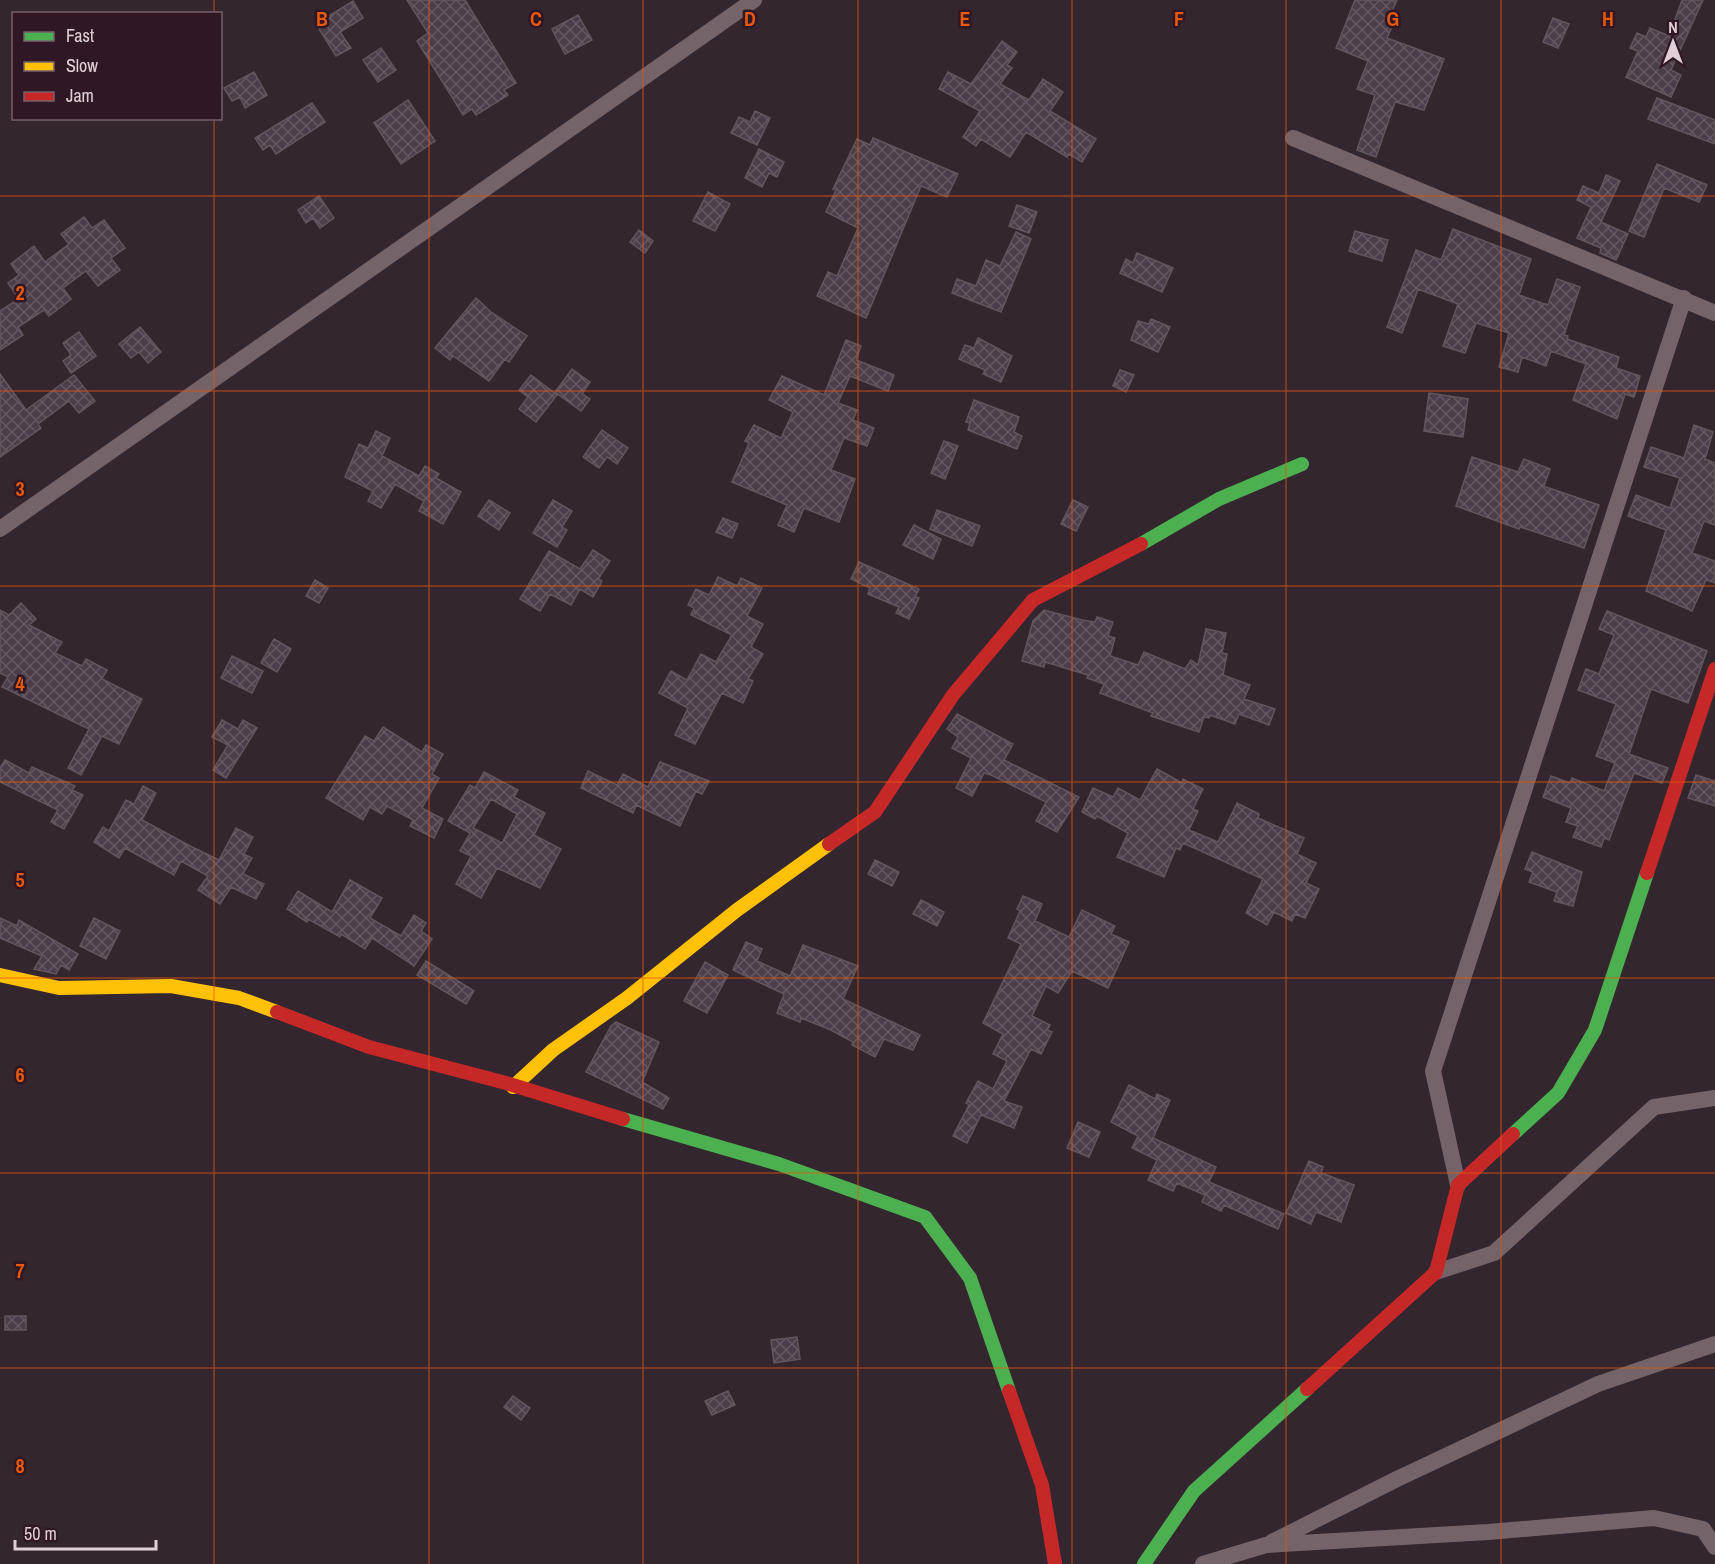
<svg xmlns="http://www.w3.org/2000/svg" width="1715" height="1564" viewBox="0 0 1715 1564" font-family="'Archivo Narrow',sans-serif">
<style>
.building{fill:url(#building-cross-hatch);stroke:#61565e;stroke-width:1.5;fill-rule:evenodd}
.lines{fill:none;stroke-linecap:round;stroke-linejoin:round}
.street{stroke:#746469;stroke-width:16}
.fast{stroke:#4caf50;stroke-width:14}
.slow{stroke:#ffc107;stroke-width:14}
.jam{stroke:#c62828;stroke-width:14}
.grid{fill:none;stroke:#e8590c;stroke-width:1.5;stroke-opacity:0.55}
.grid-label{font-size:20px;text-anchor:middle;font-weight:bold;fill:#e8590c;stroke:#2f1726;stroke-width:5;stroke-linejoin:round;paint-order:stroke}
</style>
<defs>
<pattern id="building-cross-hatch" width="8" height="8" patternUnits="userSpaceOnUse" patternTransform="scale(1.5)"><rect width="8" height="8" fill="#4b3d49"/><path d="M0 0l8 8M0 8l8-8" fill="none" stroke="#655862"/></pattern>
</defs>
<rect width="100%" height="100%" fill="#34262f"/>
<path class="building" d="M 407,0 L 465,0 L 516,83 L 504,90 L 508,95 L 476,115 L 472,109 L 463,115 L 417,41 L 428,33 Z
M 1355,0 L 1397,0 L 1392,11 L 1398,13 L 1387,38 L 1444,59 L 1424,110 L 1395,102 L 1376,157 L 1357,150 L 1375,95 L 1357,89 L 1368,61 L 1336,48 Z
M 1682,0 L 1703,0 L 1671,70 L 1681,75 L 1671,97 L 1626,77 L 1638,51 L 1630,48 L 1637,33 L 1646,37 L 1650,28 L 1669,36 Z
M 353,1 L 363,18 L 340,32 L 351,48 L 336,56 L 316,24 Z
M 578,15 L 592,40 L 565,54 L 552,29 Z
M 1553,18 L 1569,24 L 1558,48 L 1543,42 Z
M 1002,41 L 1017,52 L 1007,65 L 1012,68 L 1000,84 L 1029,100 L 1043,79 L 1063,92 L 1050,111 L 1096,139 L 1082,162 L 1069,154 L 1067,157 L 1026,132 L 1010,157 L 981,139 L 976,146 L 963,137 L 980,111 L 939,89 L 948,72 L 971,84 Z
M 381,48 L 396,70 L 378,82 L 363,60 Z
M 254,72 L 267,95 L 245,108 L 240,97 L 232,101 L 224,88 Z
M 1657,98 L 1715,120 L 1715,144 L 1648,119 Z
M 408,100 L 435,141 L 401,164 L 374,123 Z
M 312,103 L 325,122 L 276,154 L 270,145 L 263,150 L 255,138 Z
M 755,111 L 770,118 L 757,145 L 731,133 L 739,117 L 750,122 Z
M 873,138 L 958,174 L 947,197 L 921,186 L 866,318 L 817,296 L 828,272 L 837,276 L 858,228 L 826,212 L 836,190 L 833,189 L 857,139 L 870,145 Z
M 759,149 L 784,162 L 777,177 L 769,173 L 762,187 L 745,178 Z
M 1657,164 L 1707,185 L 1699,202 L 1664,188 L 1644,237 L 1629,231 Z
M 1606,175 L 1620,181 L 1601,222 L 1628,234 L 1616,260 L 1600,253 L 1601,248 L 1577,238 L 1591,207 L 1577,200 L 1583,186 L 1599,193 Z
M 708,192 L 730,204 L 715,231 L 693,221 Z
M 319,196 L 334,218 L 320,228 L 313,218 L 306,223 L 298,210 Z
M 1017,205 L 1037,212 L 1029,233 L 1009,226 Z
M 84,217 L 92,228 L 104,220 L 125,248 L 111,258 L 120,270 L 98,286 L 86,271 L 63,288 L 71,299 L 49,316 L 44,310 L 18,327 L 23,335 L 0,350 L 0,311 L 19,299 L 8,283 L 19,275 L 11,264 L 34,246 L 45,262 L 69,244 L 61,234 Z
M 1453,229 L 1531,259 L 1519,295 L 1548,305 L 1557,279 L 1580,287 L 1564,335 L 1568,336 L 1567,339 L 1619,357 L 1616,368 L 1640,376 L 1634,397 L 1625,394 L 1617,419 L 1573,400 L 1586,364 L 1551,351 L 1546,366 L 1522,357 L 1518,372 L 1499,367 L 1509,333 L 1476,323 L 1465,353 L 1443,346 L 1458,304 L 1418,289 L 1402,333 L 1387,327 L 1416,250 L 1441,260 Z
M 639,230 L 653,241 L 645,253 L 630,242 Z
M 1355,231 L 1388,240 L 1382,261 L 1349,251 Z
M 1016,232 L 1031,239 L 1001,312 L 952,293 L 957,279 L 976,286 L 986,260 L 1000,266 Z
M 1137,253 L 1173,268 L 1162,292 L 1120,273 L 1126,259 L 1133,263 Z
M 476,298 L 491,312 L 527,336 L 509,362 L 505,359 L 489,381 L 453,356 L 450,360 L 435,348 Z
M 1151,319 L 1170,327 L 1158,352 L 1131,340 L 1138,321 L 1149,324 Z
M 140,327 L 161,352 L 148,363 L 139,352 L 131,358 L 119,344 Z
M 79,332 L 96,356 L 71,373 L 63,361 L 71,355 L 63,343 Z
M 978,338 L 1012,356 L 1001,382 L 983,374 L 985,370 L 959,359 L 965,345 L 974,348 Z
M 846,340 L 861,346 L 856,360 L 894,375 L 888,391 L 850,376 L 838,403 L 857,410 L 853,420 L 874,428 L 867,446 L 844,438 L 831,470 L 855,479 L 839,522 L 804,508 L 794,532 L 778,525 L 787,505 L 732,482 L 749,443 L 745,441 L 754,425 L 781,438 L 793,412 L 769,400 L 782,376 L 824,395 Z
M 572,369 L 590,382 L 582,394 L 590,399 L 581,411 L 555,392 Z
M 1120,370 L 1134,375 L 1126,392 L 1113,386 Z
M 0,374 L 26,410 L 74,375 L 95,401 L 79,413 L 69,401 L 38,424 L 41,428 L 0,457 Z
M 531,375 L 557,395 L 536,422 L 519,409 L 528,397 L 519,390 Z
M 1429,393 L 1468,399 L 1463,437 L 1424,431 Z
M 974,400 L 1019,417 L 1014,432 L 1022,436 L 1017,449 L 968,430 L 970,423 L 966,422 Z
M 1694,425 L 1713,432 L 1705,459 L 1715,463 L 1715,525 L 1704,521 L 1692,553 L 1715,561 L 1715,583 L 1706,580 L 1692,611 L 1646,591 L 1666,530 L 1628,516 L 1636,495 L 1670,508 L 1680,478 L 1644,467 L 1651,447 L 1684,458 Z
M 602,430 L 628,448 L 617,464 L 607,457 L 599,468 L 583,457 Z
M 376,431 L 390,438 L 382,456 L 419,476 L 425,466 L 439,474 L 436,478 L 461,492 L 443,524 L 419,511 L 424,501 L 395,484 L 381,508 L 368,501 L 373,491 L 345,477 L 359,444 L 368,448 Z
M 944,441 L 958,446 L 945,479 L 931,473 Z
M 1472,457 L 1518,472 L 1524,459 L 1550,469 L 1544,486 L 1546,487 L 1599,505 L 1584,548 L 1520,527 L 1519,529 L 1456,506 Z
M 489,500 L 510,513 L 499,530 L 478,516 Z
M 553,500 L 572,511 L 562,527 L 567,530 L 557,547 L 533,533 Z
M 1073,500 L 1088,507 L 1076,531 L 1061,524 Z
M 937,510 L 980,526 L 972,546 L 930,529 Z
M 723,518 L 738,524 L 732,538 L 716,532 Z
M 914,525 L 941,539 L 933,559 L 903,545 Z
M 593,550 L 610,561 L 598,579 L 602,581 L 593,597 L 580,589 L 571,605 L 550,594 L 540,611 L 520,599 L 549,551 L 580,569 Z
M 859,562 L 919,589 L 915,597 L 919,598 L 909,619 L 896,613 L 899,607 L 868,594 L 870,588 L 851,579 Z
M 718,577 L 737,586 L 741,578 L 762,588 L 747,616 L 763,624 L 751,647 L 763,654 L 748,679 L 753,681 L 743,703 L 722,693 L 695,744 L 675,735 L 688,708 L 659,693 L 671,671 L 687,680 L 701,654 L 716,662 L 732,635 L 691,615 L 694,608 L 688,605 L 696,589 L 709,595 Z
M 315,580 L 328,588 L 319,603 L 306,596 Z
M 21,603 L 36,619 L 29,625 L 62,642 L 55,653 L 82,666 L 86,659 L 107,670 L 102,679 L 142,699 L 119,744 L 102,736 L 81,775 L 68,768 L 89,729 L 2,687 L 8,677 L 0,673 L 0,610 L 9,615 Z
M 1044,610 L 1082,620 L 1095,622 L 1097,617 L 1113,622 L 1108,636 L 1115,638 L 1110,656 L 1138,665 L 1144,652 L 1185,669 L 1191,660 L 1198,665 L 1206,629 L 1226,633 L 1222,653 L 1227,654 L 1223,675 L 1250,685 L 1244,699 L 1275,709 L 1269,725 L 1239,714 L 1235,724 L 1210,715 L 1209,718 L 1204,717 L 1199,732 L 1151,716 L 1153,713 L 1100,693 L 1104,684 L 1087,678 L 1088,675 L 1045,662 L 1044,667 L 1022,661 L 1033,621 Z
M 1607,611 L 1707,651 L 1688,703 L 1651,689 L 1629,754 L 1668,768 L 1662,783 L 1634,773 L 1609,840 L 1604,838 L 1601,847 L 1573,837 L 1578,826 L 1566,822 L 1571,808 L 1543,797 L 1551,776 L 1570,783 L 1572,778 L 1604,791 L 1615,763 L 1596,756 L 1616,704 L 1578,690 L 1586,669 L 1599,674 L 1614,635 L 1599,629 Z
M 274,639 L 291,649 L 277,672 L 261,663 Z
M 232,656 L 263,671 L 252,693 L 221,678 Z
M 957,714 L 1013,744 L 1004,760 L 1079,797 L 1057,832 L 1036,821 L 1046,802 L 991,775 L 984,773 L 972,796 L 956,788 L 971,758 L 952,748 L 958,737 L 947,729 Z
M 222,720 L 238,729 L 243,720 L 257,728 L 226,778 L 213,770 L 228,745 L 212,737 Z
M 383,727 L 422,752 L 426,745 L 443,754 L 432,774 L 439,778 L 422,808 L 443,819 L 434,838 L 410,826 L 413,820 L 387,806 L 382,814 L 370,807 L 363,820 L 326,798 L 365,736 L 374,741 Z
M 5,760 L 29,773 L 32,767 L 75,786 L 72,790 L 83,795 L 64,829 L 51,822 L 58,810 L 0,782 L 0,768 Z
M 660,762 L 709,781 L 702,794 L 696,791 L 680,826 L 636,805 L 633,813 L 581,788 L 588,771 L 617,785 L 623,774 L 648,787 Z
M 1157,769 L 1182,783 L 1183,779 L 1203,789 L 1193,809 L 1198,811 L 1189,830 L 1218,842 L 1237,803 L 1259,814 L 1258,818 L 1304,838 L 1297,854 L 1316,863 L 1306,883 L 1319,889 L 1305,918 L 1295,914 L 1292,921 L 1274,912 L 1267,925 L 1246,913 L 1263,879 L 1183,843 L 1180,850 L 1176,848 L 1164,877 L 1117,857 L 1128,833 L 1097,816 L 1095,819 L 1082,812 L 1093,788 L 1113,797 L 1118,788 L 1140,800 Z
M 484,772 L 518,790 L 514,797 L 545,813 L 534,835 L 561,849 L 540,888 L 497,868 L 481,898 L 456,884 L 471,856 L 460,851 L 470,833 L 448,821 L 470,785 L 475,788 ZM 491,799 L 517,814 L 502,843 L 473,828 Z
M 1696,775 L 1715,781 L 1715,806 L 1688,798 Z
M 143,786 L 156,793 L 142,820 L 192,847 L 219,860 L 236,828 L 253,837 L 244,854 L 252,858 L 243,874 L 264,884 L 256,899 L 231,887 L 220,904 L 198,890 L 208,876 L 181,861 L 174,875 L 125,848 L 119,858 L 94,842 L 103,827 L 109,831 L 126,800 L 134,804 Z
M 1532,852 L 1582,872 L 1573,906 L 1554,901 L 1557,892 L 1529,882 L 1533,872 L 1525,869 Z
M 875,860 L 899,872 L 892,886 L 868,874 Z
M 350,880 L 382,898 L 370,918 L 401,936 L 414,915 L 426,923 L 421,931 L 432,939 L 414,966 L 372,938 L 365,949 L 341,934 L 340,937 L 308,919 L 307,922 L 287,909 L 298,891 L 332,912 Z
M 1023,896 L 1042,904 L 1035,921 L 1069,937 L 1082,910 L 1115,926 L 1111,934 L 1129,942 L 1108,988 L 1072,971 L 1058,993 L 1046,986 L 1032,1016 L 1050,1025 L 1047,1030 L 1052,1032 L 1041,1054 L 1031,1049 L 1004,1101 L 1022,1107 L 1014,1128 L 981,1115 L 967,1143 L 953,1136 L 969,1105 L 966,1103 L 978,1081 L 993,1089 L 1007,1061 L 993,1054 L 1003,1034 L 983,1023 L 1021,944 L 1008,938 L 1020,911 L 1017,909 Z
M 921,900 L 944,912 L 937,926 L 913,914 Z
M 0,918 L 17,926 L 19,920 L 78,954 L 69,970 L 61,965 L 56,974 L 34,969 L 42,956 L 0,938 Z
M 94,918 L 120,931 L 106,959 L 80,946 Z
M 746,942 L 762,949 L 757,961 L 790,976 L 803,945 L 858,966 L 843,999 L 920,1035 L 913,1050 L 884,1039 L 875,1057 L 852,1045 L 853,1042 L 831,1030 L 801,1018 L 800,1022 L 777,1013 L 784,994 L 733,970 Z
M 426,961 L 474,991 L 466,1004 L 417,975 Z
M 705,962 L 728,975 L 707,1013 L 684,1001 Z
M 616,1022 L 659,1042 L 642,1082 L 669,1098 L 663,1109 L 586,1072 L 611,1026 Z
M 1129,1085 L 1155,1099 L 1157,1094 L 1170,1100 L 1153,1138 L 1216,1167 L 1209,1182 L 1284,1214 L 1278,1229 L 1224,1205 L 1221,1211 L 1202,1202 L 1205,1195 L 1177,1183 L 1173,1191 L 1148,1180 L 1157,1160 L 1132,1148 L 1138,1136 L 1111,1122 Z
M 1078,1122 L 1100,1132 L 1089,1157 L 1067,1148 Z
M 1309,1161 L 1323,1167 L 1321,1173 L 1354,1185 L 1341,1222 L 1316,1212 L 1311,1224 L 1286,1213 Z
M 5,1316 L 26,1316 L 26,1330 L 5,1330 Z
M 797,1337 L 800,1359 L 774,1363 L 771,1340 Z
M 728,1391 L 735,1405 L 712,1415 L 705,1401 Z
M 513,1396 L 530,1408 L 521,1420 L 504,1407 Z"/>
<g class="lines">
<path class="street" d="M 1293,138 L 1715,313
M 0,529 L 754,0
M 1458,1185 L 1433,1071 L 1684,298
M 1436,1272 L 1494,1253 L 1654,1107 L 1715,1098
M 1272,1542 L 1397,1479 L 1598,1384 L 1715,1344
M 1203,1564 L 1266,1545 L 1488,1532 L 1654,1518 L 1703,1529 L 1715,1547"/>
<path class="fast" d="M 1141,544 L 1219,499 L 1302,464
M 623,1119 L 779,1164 L 925,1217 L 970,1278 L 1009,1391
M 1513,1134 L 1558,1093 L 1595,1030 L 1647,873
M 1144,1564 L 1194,1491 L 1307,1389"/>
<path class="slow" d="M 0,975 L 59,988 L 171,986 L 239,998 L 277,1012
M 513,1087 L 553,1050 L 627,998 L 737,910 L 829,844"/>
<path class="jam" d="M 829,844 L 875,812 L 953,695 L 1033,600 L 1141,544
M 1647,873 L 1715,669
M 277,1012 L 369,1047 L 506,1083 L 623,1119
M 1307,1389 L 1436,1272 L 1458,1185 L 1513,1134
M 1009,1391 L 1042,1485 L 1055,1564"/>
</g>
<path class="grid" d="M 214,0 L 214,14M 429,0 L 429,1564M 643,0 L 643,1564M 858,0 L 858,1564M 1072,0 L 1072,1564M 1286,0 L 1286,1564M 1501,0 L 1501,1564M 214,118 L 214,1564M 0,196 L 1715,196M 0,391 L 1715,391M 0,586 L 1715,586M 0,782 L 1715,782M 0,978 L 1715,978M 0,1173 L 1715,1173M 0,1368 L 1715,1368"/>
<g class="grid-label">
<text x="322" y="26">B</text>
<text x="536" y="26">C</text>
<text x="750" y="26">D</text>
<text x="965" y="26">E</text>
<text x="1179" y="26">F</text>
<text x="1393" y="26">G</text>
<text x="1608" y="26">H</text>
<text x="20" y="300">2</text>
<text x="20" y="496">3</text>
<text x="20" y="691">4</text>
<text x="20" y="887">5</text>
<text x="20" y="1082">6</text>
<text x="20" y="1278">7</text>
<text x="20" y="1473">8</text>
</g>
<rect x="12" y="12" width="210" height="108" fill="#2f1726" stroke="#76606d" stroke-width="1.5"/>
<rect x="24" y="32" width="30" height="9" fill="#4caf50" stroke="#76606d" stroke-width="1.5"/>
<text x="66" y="42" font-size="18" fill="#e0ced8">Fast</text>
<rect x="24" y="62" width="30" height="9" fill="#ffc107" stroke="#76606d" stroke-width="1.5"/>
<text x="66" y="72" font-size="18" fill="#e0ced8">Slow</text>
<rect x="24" y="92" width="30" height="9" fill="#c62828" stroke="#76606d" stroke-width="1.5"/>
<text x="66" y="102" font-size="18" fill="#e0ced8">Jam</text>
<g transform="translate(1673 42)" stroke="#2f1726" stroke-width="4.5" paint-order="stroke">
<path d="M0-4.5L10 22L0 15L-10 22Z" fill="#e0ced8"/>
<text y="-9" font-size="16" font-weight="bold" text-anchor="middle" fill="#e0ced8">N</text>
</g>
<path d="M15 1540v9h141v-9" fill="none" stroke="#e0ced8" stroke-width="3"/>
<text x="24" y="1540" font-size="18" fill="#e0ced8" stroke="#2f1726" stroke-width="4.5" paint-order="stroke">50 m</text>
</svg>
